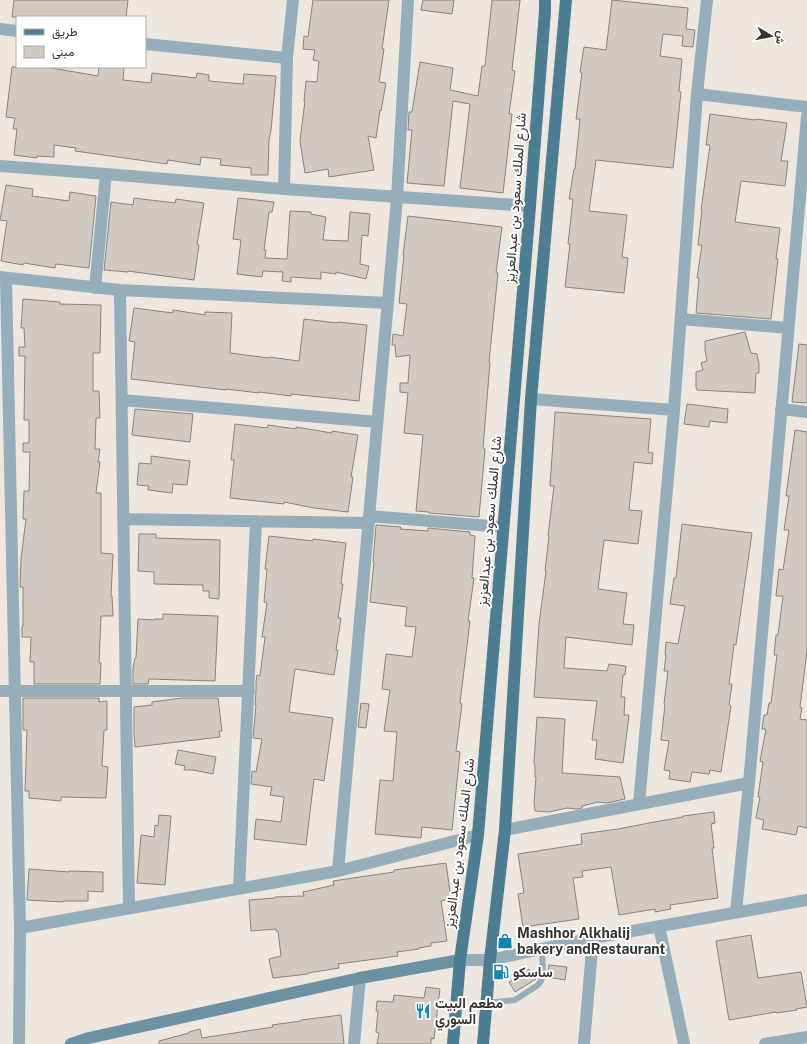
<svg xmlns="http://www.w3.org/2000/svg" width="807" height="1044" viewBox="0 0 807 1044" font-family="'Public Sans',Vazirmatn,sans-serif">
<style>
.building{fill:#d1cac3;stroke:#89827b}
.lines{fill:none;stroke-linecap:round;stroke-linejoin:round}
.lane{stroke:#95aeba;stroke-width:6}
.street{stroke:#95aeba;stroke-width:12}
.secondary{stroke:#6b91a3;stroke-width:12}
.primary{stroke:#4c7d92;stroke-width:12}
.labels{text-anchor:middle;stroke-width:4;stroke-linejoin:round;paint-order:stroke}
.street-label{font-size:14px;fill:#353230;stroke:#fff}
.poi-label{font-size:14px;font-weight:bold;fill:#353230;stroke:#fff;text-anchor:start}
</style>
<rect width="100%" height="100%" fill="#eee7df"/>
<path class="building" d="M 14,0 L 128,0 L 126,17 L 12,17 Z
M 313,0 L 389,0 L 382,49 L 384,49 L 379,82 L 386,83 L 381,111 L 380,110 L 376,138 L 368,136 L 374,170 L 329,177 L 328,169 L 305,173 L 300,141 L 305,101 L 304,101 L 306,81 L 317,82 L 319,61 L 313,60 L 315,50 L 303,49 L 304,36 L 308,37 Z
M 423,0 L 454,0 L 452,14 L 421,10 Z
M 492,0 L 520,0 L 512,70 L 515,71 L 509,114 L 512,114 L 503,193 L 460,188 L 470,104 L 453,101 L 444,186 L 407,183 L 412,130 L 408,130 L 409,112 L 412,112 L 420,62 L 453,68 L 450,90 L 478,96 L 482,66 L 485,66 Z
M 612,0 L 688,8 L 686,29 L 695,30 L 693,47 L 682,46 L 683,36 L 663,34 L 660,56 L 682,59 L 679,91 L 681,92 L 673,168 L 596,160 L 589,211 L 627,215 L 622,257 L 628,258 L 624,293 L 565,287 L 570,244 L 568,244 L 573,199 L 569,199 L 574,169 L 575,169 L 580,119 L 576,119 L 582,73 L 580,72 L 584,47 L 606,50 Z
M 12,67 L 46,67 L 98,76 L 99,67 L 124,67 L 123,80 L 151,83 L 152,73 L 196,78 L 197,73 L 209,75 L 209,81 L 243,84 L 244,74 L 276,76 L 271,130 L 269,140 L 268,175 L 251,175 L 251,168 L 220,165 L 221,159 L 201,157 L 200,165 L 168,160 L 167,164 L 75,151 L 76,148 L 54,145 L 54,157 L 37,156 L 37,158 L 14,155 L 17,129 L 13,129 L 15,118 L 6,117 Z
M 710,114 L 755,120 L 756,119 L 787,123 L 781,161 L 788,161 L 785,186 L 741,181 L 735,222 L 780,228 L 776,259 L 778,259 L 771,319 L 696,313 L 699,278 L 697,278 L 702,245 L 698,245 L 702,210 L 701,210 L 710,145 L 706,145 Z
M 6,185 L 33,189 L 32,196 L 69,201 L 70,192 L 96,196 L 89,268 L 56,264 L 55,268 L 24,263 L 23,265 L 1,261 L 7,221 L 0,220 Z
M 134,198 L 175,203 L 176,199 L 204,203 L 197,245 L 199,245 L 194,280 L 128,271 L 128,272 L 104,270 L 111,202 L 133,205 Z
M 238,198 L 274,202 L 272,212 L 269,212 L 264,250 L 266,250 L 265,258 L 287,259 L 290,211 L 311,212 L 311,214 L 326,217 L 323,240 L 348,241 L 350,212 L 370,214 L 368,236 L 362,235 L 360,264 L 369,266 L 366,279 L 336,272 L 336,274 L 321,272 L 321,279 L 291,277 L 291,282 L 282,281 L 283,272 L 263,271 L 262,277 L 237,274 L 241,240 L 233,239 Z
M 408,216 L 502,227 L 496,273 L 498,273 L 489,362 L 490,362 L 483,448 L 485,449 L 479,517 L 429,513 L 429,512 L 416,511 L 423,435 L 404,433 L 408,393 L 400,392 L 400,383 L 408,383 L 410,355 L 396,357 L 395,345 L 392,345 L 393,334 L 403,336 L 407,304 L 399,303 L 404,255 L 403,255 Z
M 23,299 L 60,302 L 60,304 L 101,305 L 100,353 L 93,353 L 93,391 L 99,391 L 100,418 L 96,418 L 95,449 L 100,449 L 98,462 L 100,462 L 96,493 L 101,493 L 101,553 L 113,554 L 111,596 L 112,596 L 113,616 L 101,616 L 99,663 L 101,663 L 100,684 L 34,684 L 34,662 L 30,662 L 31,637 L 22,637 L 22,626 L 23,626 L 23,587 L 20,587 L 21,559 L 26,519 L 23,519 L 24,491 L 29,491 L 30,452 L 23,452 L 23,443 L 29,443 L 29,420 L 24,420 L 25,356 L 19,356 L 19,347 L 25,347 L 24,328 L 21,328 Z
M 134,308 L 173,313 L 173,310 L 205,315 L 205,312 L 232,313 L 230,353 L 269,358 L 269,357 L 299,361 L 304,319 L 337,323 L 338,322 L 367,325 L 359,401 L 291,394 L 291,396 L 259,392 L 259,393 L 226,389 L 226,390 L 131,379 L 135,342 L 129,341 Z
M 745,332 L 751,353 L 757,354 L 759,364 L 759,373 L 756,373 L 755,393 L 697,390 L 696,387 L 696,372 L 703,370 L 701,363 L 707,361 L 705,350 L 705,341 Z
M 799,344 L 807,345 L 807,403 L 792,402 Z
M 687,404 L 728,409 L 727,423 L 710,421 L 709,427 L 684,424 Z
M 135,409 L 193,414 L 190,442 L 132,435 Z
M 555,412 L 651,419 L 648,452 L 653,453 L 652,464 L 634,462 L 629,510 L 642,511 L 638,544 L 604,540 L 598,589 L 627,593 L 623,624 L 634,625 L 632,645 L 566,637 L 564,668 L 607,671 L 609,664 L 626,666 L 625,675 L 623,675 L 621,697 L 625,697 L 624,715 L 629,715 L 623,763 L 595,759 L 597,740 L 592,740 L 597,701 L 534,697 L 539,624 L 546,571 L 545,571 L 549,536 L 548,536 L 554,486 L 550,486 Z
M 235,424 L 267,428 L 268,425 L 296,429 L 296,427 L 332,433 L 332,431 L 358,435 L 351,477 L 353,477 L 348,512 L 314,508 L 284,502 L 284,504 L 230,498 L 234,460 L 231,460 Z
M 795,430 L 807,432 L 807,651 L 800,707 L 802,708 L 800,719 L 807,720 L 807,828 L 798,826 L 796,835 L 762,829 L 764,820 L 756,818 L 760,797 L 758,797 L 763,762 L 760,761 L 766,729 L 762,729 L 764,715 L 767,715 L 769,703 L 771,703 L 777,655 L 774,655 L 776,635 L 778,635 L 783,596 L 776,596 L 779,569 L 783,570 L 789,530 L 784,530 L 789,496 L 786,496 Z
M 151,456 L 190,461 L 187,485 L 173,484 L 172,493 L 148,490 L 149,486 L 137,485 L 139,463 L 151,464 Z
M 682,524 L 752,533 L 736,645 L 734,644 L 729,684 L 732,684 L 729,705 L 731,706 L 721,772 L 710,770 L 709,774 L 692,772 L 690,782 L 669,779 L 670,771 L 664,770 L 669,741 L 661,740 L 665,705 L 664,704 L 668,671 L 664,671 L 666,655 L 665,655 L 666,642 L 678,644 L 685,606 L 670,604 L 674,578 L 676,578 Z
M 376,525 L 401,527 L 400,529 L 428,531 L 428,528 L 470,532 L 470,535 L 475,536 L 472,578 L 474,578 L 468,621 L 470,621 L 460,703 L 462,704 L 456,751 L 460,752 L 452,830 L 422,827 L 421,838 L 375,834 L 380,780 L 393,781 L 397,732 L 384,731 L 390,690 L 382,689 L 386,654 L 412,657 L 416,627 L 405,626 L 407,607 L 370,602 L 374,562 L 373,562 Z
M 139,534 L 156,534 L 156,538 L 220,540 L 219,599 L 209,598 L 209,591 L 203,591 L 203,585 L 154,584 L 154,572 L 138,571 Z
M 269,536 L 313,541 L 313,539 L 346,543 L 341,584 L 343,584 L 338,618 L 341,618 L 336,650 L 338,650 L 334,675 L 295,669 L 289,712 L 333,718 L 324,781 L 314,779 L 306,845 L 254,839 L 256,819 L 281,822 L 284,797 L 270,795 L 272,787 L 251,784 L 252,771 L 256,772 L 262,739 L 253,738 L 256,705 L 255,705 L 256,691 L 256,682 L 257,675 L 260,676 L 265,637 L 262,637 L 267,603 L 264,602 L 267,569 L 265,569 Z
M 163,614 L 218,616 L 215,681 L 149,679 L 148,684 L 133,684 L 133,669 L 135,658 L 136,658 L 138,619 L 155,620 L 155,619 L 163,619 Z
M 23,698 L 99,698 L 99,702 L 107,701 L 107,730 L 104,730 L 102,766 L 108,767 L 106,798 L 61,797 L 61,801 L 29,798 L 29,791 L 25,791 L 27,730 L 23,730 Z
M 182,698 L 218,698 L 222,731 L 219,731 L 220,737 L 135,747 L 134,735 L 134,707 L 152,705 L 152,702 Z
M 361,703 L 369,704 L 366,728 L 358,727 Z
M 537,717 L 565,719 L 562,773 L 620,777 L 625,799 L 607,803 L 598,802 L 582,806 L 582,808 L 577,809 L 567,808 L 549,812 L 535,811 L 534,803 L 536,777 L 535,777 L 535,767 L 534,762 Z
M 178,750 L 216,757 L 213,774 L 193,770 L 184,770 L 185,766 L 175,764 Z
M 714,812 L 715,823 L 711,824 L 714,848 L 712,848 L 718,898 L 670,905 L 671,909 L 655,912 L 655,909 L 619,915 L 611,867 L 582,871 L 583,877 L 573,878 L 579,919 L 523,927 L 518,894 L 524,893 L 518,854 L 582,844 L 581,834 L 618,829 L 649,823 L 683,817 L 683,816 Z
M 159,815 L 171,816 L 165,885 L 137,883 L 141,835 L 154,837 L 155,825 L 158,826 Z
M 446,863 L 451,899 L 441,901 L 447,941 L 431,943 L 431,946 L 419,948 L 419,949 L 397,952 L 398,956 L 338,964 L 339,968 L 308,973 L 308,974 L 273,978 L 269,959 L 281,956 L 278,931 L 276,931 L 276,929 L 251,931 L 249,900 L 275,898 L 275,897 L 304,896 L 303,892 L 334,885 L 333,881 L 394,872 L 394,870 Z
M 29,869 L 69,872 L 69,871 L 103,872 L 103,892 L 88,891 L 88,901 L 63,901 L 63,902 L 27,900 Z
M 751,935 L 758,978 L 801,972 L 807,1007 L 796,1009 L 797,1010 L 776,1013 L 776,1012 L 729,1020 L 716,941 Z
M 549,965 L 567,967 L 565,980 L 547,977 Z
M 529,969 L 536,979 L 515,992 L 509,982 Z
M 426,987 L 440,989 L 434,1039 L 431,1038 L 431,1044 L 377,1044 L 379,1033 L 376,1032 L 378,1011 L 376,1011 L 377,1001 L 393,1002 L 394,995 L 424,998 Z
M 341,1015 L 344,1044 L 159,1044 L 159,1041 L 189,1033 L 189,1032 L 200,1029 L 202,1038 L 273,1027 L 272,1025 L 301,1021 L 301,1020 Z"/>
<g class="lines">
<path class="lane" d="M 487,1003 L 515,1000 L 538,985 L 541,981 L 543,974 L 542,949"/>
<path class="street" d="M 0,29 L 17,31
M 145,44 L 287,58
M 697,94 L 807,107
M 0,166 L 106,174 L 284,189 L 530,206
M 284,189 L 287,58 L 293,0
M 0,277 L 120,290 L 388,303
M 6,278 L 20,928 L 19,1044
M 95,288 L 106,174
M 120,290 L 129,908
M 681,319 L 788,328
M 531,399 L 674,410
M 122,400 L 377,422
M 781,409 L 807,412
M 369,516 L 503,527
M 123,519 L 369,523
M 0,691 L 249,691
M 639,804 L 674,410 L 697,94 L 707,0
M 505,830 L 749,783
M 338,871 L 397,198 L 408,0
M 239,889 L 256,521
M 736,912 L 749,783 L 807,116
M 659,926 L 684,1044
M 20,928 L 338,871 L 478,835
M 460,960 L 490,960 L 593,938 L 807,900
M 354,1044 L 360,978
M 584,1044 L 593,938
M 765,1044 L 807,1037"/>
<path class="secondary" d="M 71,1044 L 89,1038 L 360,978 L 460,960"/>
<path class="primary" d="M 453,1044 L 460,960 L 478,835 L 530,206 L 545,11 L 545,0
M 483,1044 L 490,960 L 505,830 L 531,399 L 566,0"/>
</g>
<defs>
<symbol id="shop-bare" viewBox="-9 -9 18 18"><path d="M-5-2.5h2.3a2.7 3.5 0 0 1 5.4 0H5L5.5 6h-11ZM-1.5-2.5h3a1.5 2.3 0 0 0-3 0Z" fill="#1485ab" stroke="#fff" stroke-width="2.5" paint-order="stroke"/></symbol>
<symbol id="fuel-bare" viewBox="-9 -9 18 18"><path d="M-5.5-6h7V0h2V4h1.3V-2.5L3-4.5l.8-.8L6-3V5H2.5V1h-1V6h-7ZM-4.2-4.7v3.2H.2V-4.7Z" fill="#1485ab" stroke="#fff" stroke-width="2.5" paint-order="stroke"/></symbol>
<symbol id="restaurant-bare" viewBox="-9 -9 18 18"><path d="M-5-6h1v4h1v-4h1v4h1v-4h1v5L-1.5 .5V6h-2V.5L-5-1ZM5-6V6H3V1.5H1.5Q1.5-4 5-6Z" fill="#1485ab" stroke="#fff" stroke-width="2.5" paint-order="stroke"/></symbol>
</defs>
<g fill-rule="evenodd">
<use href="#shop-bare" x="494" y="930" width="22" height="22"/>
<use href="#fuel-bare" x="490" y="961" width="22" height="22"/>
<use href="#restaurant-bare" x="412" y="1000" width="22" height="22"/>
</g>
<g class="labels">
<g class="street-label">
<text transform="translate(515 198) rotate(-86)" y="5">شارع الملك سعود بن عبدالعزيز</text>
<text transform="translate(489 521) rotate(-85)" y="5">شارع الملك سعود بن عبدالعزيز</text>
<text transform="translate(459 843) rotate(-83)" y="5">شارع الملك سعود بن عبدالعزيز</text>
</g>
<g class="poi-label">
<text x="517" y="938">Mashhor Alkhalij<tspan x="517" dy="16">bakery andRestaurant</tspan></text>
<text x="513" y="977">ساسكو</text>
<text x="435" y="1008">مطعم البيت<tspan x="435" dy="16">السوري</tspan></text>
</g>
</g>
<rect x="16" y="16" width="130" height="52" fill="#ffffff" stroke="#aeadac"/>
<rect x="24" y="29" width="20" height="6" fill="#4c7d92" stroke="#aeadac"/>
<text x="52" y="36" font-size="12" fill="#353230">طريق</text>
<rect x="24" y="46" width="20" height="12" fill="#d1cac3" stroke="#aeadac"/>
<text x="52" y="56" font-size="12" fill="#353230">مبنى</text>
<g transform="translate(771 36) rotate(100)" stroke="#ffffff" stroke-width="3" paint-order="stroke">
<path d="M0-3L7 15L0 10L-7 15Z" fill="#353230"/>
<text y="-6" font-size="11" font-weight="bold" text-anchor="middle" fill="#353230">ش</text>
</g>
</svg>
